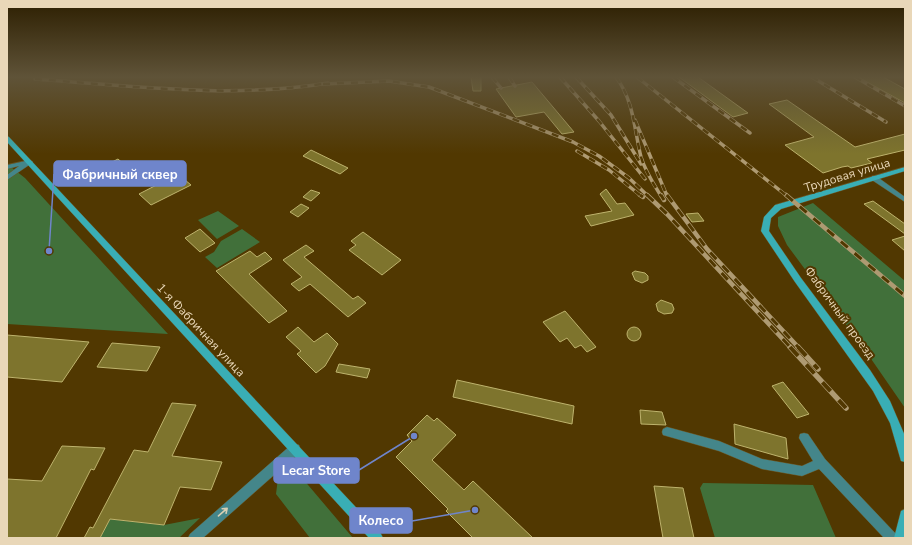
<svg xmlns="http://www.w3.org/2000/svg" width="912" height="545" viewBox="0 0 912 545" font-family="'Nunito Sans',sans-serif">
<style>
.green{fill:#41703a}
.building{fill:#7e742d;stroke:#beb36d}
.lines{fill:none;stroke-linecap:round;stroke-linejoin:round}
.minor-casing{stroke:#6c5522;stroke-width:1}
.secondary-casing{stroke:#6c5522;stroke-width:1}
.minor{fill:#44868a;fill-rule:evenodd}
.secondary{fill:#39aeb5;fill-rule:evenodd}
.rail-far2-casing{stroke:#ae9a72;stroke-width:3.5}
.rail-far1-casing{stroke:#ae9a72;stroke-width:4.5}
.rail-casing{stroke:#ae9a72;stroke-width:5.5}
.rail-far2{stroke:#513801;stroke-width:2.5;stroke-dasharray:7;stroke-linecap:butt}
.rail-far1{stroke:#513801;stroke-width:3;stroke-dasharray:9;stroke-linecap:butt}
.rail{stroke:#513801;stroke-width:4;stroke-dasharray:12;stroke-linecap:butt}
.oneway{stroke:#d8cfb3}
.labels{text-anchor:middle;stroke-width:4;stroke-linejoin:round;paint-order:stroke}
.street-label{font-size:12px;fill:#e9d7b8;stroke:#513801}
.leader{fill:none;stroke:#6f85cb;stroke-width:1.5}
.callout-dot{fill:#6f85cb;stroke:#513801;stroke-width:1.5}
.callout{fill:#6f85cb;stroke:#6f85cb;stroke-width:1.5}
.callout-label{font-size:13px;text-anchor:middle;font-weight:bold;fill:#fff}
</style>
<rect width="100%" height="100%" fill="#513801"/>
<path class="green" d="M 7,164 L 25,178 L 168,334 L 7,324 Z
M 813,203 L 905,281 L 905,408 L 867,353 L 787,245 L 778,226 L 778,217 Z
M 218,211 L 239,226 L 217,239 L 198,220 Z
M 242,229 L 260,242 L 217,268 L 205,257 L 214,252 L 221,241 Z
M 283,472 L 303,479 L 353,538 L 310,538 L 276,494 L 278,478 Z
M 703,483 L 813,485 L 836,538 L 715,538 L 700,488 Z
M 200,518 L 179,538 L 100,538 L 110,519 L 164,525 Z"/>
<path class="building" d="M 471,77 L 481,77 L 481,91 L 473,91 Z
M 679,77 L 698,77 L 748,113 L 733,117 Z
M 858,77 L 883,77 L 905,89 L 905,103 Z
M 532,82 L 574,132 L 562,134 L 544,112 L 516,117 L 496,89 Z
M 787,100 L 855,147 L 905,134 L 905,150 L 867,159 L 872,163 L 851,168 L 848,166 L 842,167 L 823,173 L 785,145 L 814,137 L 769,104 Z
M 311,150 L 348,168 L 340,174 L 303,156 Z
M 118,159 L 136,175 L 125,180 L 108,164 Z
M 178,174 L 191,185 L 151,205 L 139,194 Z
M 606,189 L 617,204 L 625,203 L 634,215 L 591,226 L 585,216 L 612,211 L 600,194 Z
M 311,190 L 320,193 L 311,201 L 303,197 Z
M 873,201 L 905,224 L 905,234 L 864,204 Z
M 301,204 L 309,208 L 298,217 L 290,212 Z
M 698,213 L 704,221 L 692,222 L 686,214 Z
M 200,229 L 215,243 L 200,252 L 185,238 Z
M 363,232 L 401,260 L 382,275 L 349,250 L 356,245 L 351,241 Z
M 905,236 L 905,251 L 892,240 Z
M 306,245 L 314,251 L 304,257 L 353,299 L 358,296 L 366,303 L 348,317 L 310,284 L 299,291 L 291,284 L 302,277 L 283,260 Z
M 250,251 L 257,257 L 265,252 L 272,259 L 249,274 L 287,311 L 269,323 L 216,271 Z
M 635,271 L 645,273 L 648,276 L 648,280 L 642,283 L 635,280 L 632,273 Z
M 661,300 L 672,304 L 674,309 L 672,313 L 664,314 L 658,311 L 656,304 Z
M 565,311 L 596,347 L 587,352 L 581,345 L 575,348 L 567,338 L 560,342 L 543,322 Z
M627 334a7 7 0 1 1 14 0a7 7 0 1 1-14 0Z
M 298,327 L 314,342 L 327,333 L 338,344 L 325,366 L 316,373 L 297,354 L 301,351 L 286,337 Z
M 7,335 L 89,342 L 62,382 L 7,377 Z
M 112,343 L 160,347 L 147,371 L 97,367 Z
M 339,364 L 370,369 L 367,378 L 336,372 Z
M 457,380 L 574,406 L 572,424 L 453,397 Z
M 783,382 L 809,414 L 797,418 L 772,386 Z
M 172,403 L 196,405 L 172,456 L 222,462 L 211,490 L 180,487 L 164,525 L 110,519 L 100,538 L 84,538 L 90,527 L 93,528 L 134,450 L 148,452 Z
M 640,410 L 662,412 L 666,425 L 641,424 Z
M 427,415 L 434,421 L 437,418 L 456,435 L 432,460 L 464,490 L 473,481 L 533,538 L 473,538 L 446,511 L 448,509 L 396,457 L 412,441 L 407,435 Z
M 734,424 L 786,438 L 788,459 L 735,444 Z
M 62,446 L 105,448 L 94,470 L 91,469 L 56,538 L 7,538 L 7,479 L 42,481 Z
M 654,486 L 683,488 L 694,538 L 663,538 Z"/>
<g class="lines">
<defs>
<path id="minor" d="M 30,160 L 33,162 L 32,163 L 7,180 L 7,175 L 19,166 L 7,169 L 7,165 Z
M 872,176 L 876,176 L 905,197 L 905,202 L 872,180 Z
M 667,427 L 719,441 L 762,459 L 802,466 L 813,461 L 799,438 L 800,434 L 804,433 L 808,434 L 825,459 L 896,534 L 898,538 L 884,538 L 819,469 L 802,476 L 762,469 L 719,451 L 663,435 L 662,432 L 663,429 Z
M 295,444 L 299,445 L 300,449 L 299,453 L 203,538 L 188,538 L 190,534 L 291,445 Z"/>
<path id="secondary" d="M 7,136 L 9,137 L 381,534 L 383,538 L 369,538 L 7,142 Z
M 905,167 L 905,171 L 781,209 L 771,218 L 769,231 L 801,278 L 870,370 L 890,401 L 905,436 L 905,462 L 901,461 L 890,423 L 873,391 L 795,282 L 761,231 L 764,217 L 775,205 Z
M 905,509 L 905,538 L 894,538 L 901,511 Z"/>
</defs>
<use href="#minor" class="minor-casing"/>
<use href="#secondary" class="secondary-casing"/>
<use href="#minor" class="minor"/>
<use href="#secondary" class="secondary"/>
<defs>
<path id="rail-far2" d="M 492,77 L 501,88
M 509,77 L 515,86
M 560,77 L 599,121 L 645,179
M 576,77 L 611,115 L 641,164
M 616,77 C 634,101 634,129 641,157 C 645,171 653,183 661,196
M 637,77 L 787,196
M 673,77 L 750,133
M 812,77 L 886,122
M 855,77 L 905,106
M 35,79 C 132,86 232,99 328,83
M 323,84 L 389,81 L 429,87 L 573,142 L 599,156 L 629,178 L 648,196
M 635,120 L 667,196
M 577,151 L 609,170 L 641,196"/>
<path id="rail-far1" d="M 640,195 L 643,197
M 647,195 L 667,214 L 791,348
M 661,195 L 664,200
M 667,195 L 707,249 L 799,348
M 786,195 L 905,296"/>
<path id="rail" d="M 790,347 L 846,408
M 798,347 L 818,369"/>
</defs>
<use href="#rail-far2" class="rail-far2-casing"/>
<use href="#rail-far1" class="rail-far1-casing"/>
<use href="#rail" class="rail-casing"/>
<use href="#rail-far2" class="rail-far2"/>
<use href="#rail-far1" class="rail-far1"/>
<use href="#rail" class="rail"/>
</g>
<defs><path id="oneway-shaft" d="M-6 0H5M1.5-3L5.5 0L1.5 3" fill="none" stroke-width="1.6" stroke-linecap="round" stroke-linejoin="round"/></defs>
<use class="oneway" href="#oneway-shaft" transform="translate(223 512) rotate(-41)"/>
<linearGradient id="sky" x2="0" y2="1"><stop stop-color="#2d1f01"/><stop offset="0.5" stop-color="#5f5338"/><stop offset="1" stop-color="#5f5338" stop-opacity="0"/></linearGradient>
<rect width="912" height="154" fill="url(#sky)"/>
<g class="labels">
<g class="street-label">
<text transform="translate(847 175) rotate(-17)" y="4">Трудовая улица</text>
<text transform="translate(840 313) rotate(54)" y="4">Фабричный проезд</text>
<text transform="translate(201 330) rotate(47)" y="4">1-я Фабричная улица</text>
</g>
</g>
<path class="leader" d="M49 251L54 174M414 436L359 470M475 510L412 521"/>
<g class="callout-dot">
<circle cx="49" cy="251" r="4"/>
<circle cx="414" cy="436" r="4"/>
<circle cx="475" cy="510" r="4"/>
</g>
<g class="callout">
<rect x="54" y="161" width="132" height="25" rx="4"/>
<rect x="274" y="458" width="85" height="25" rx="4"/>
<rect x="350" y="508" width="62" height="25" rx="4"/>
</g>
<g class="callout-label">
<text x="120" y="179">Фабричный сквер</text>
<text x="316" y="475">Lecar Store</text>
<text x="381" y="525">Колесо</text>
</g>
<rect width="912" height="545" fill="none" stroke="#e9d7b8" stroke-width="16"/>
</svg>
